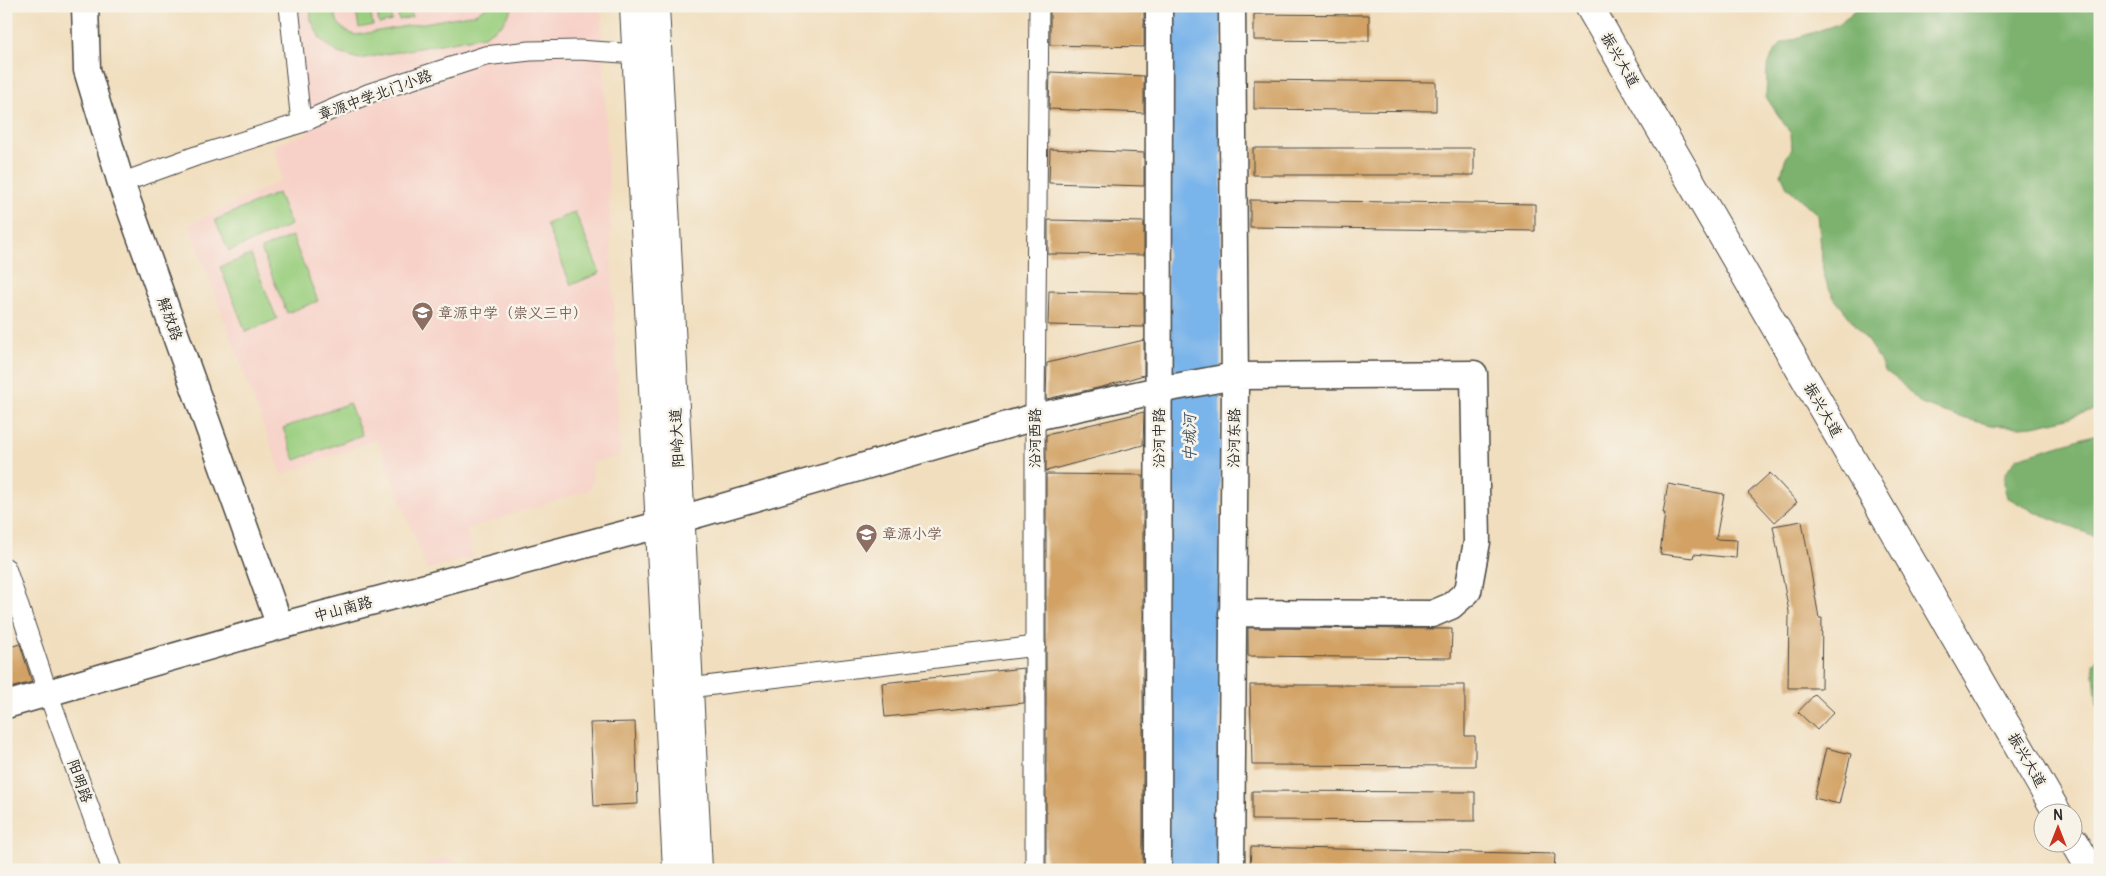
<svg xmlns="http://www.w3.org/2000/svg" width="2106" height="876" viewBox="0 0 2106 876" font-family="Pangolin,'LXGW WenKai TC',sans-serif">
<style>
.built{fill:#f7d1c8}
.green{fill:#9bcf80;stroke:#637d56}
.forest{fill:#7cb26e;stroke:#546e4c}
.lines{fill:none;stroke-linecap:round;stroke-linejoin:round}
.river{stroke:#79b4ea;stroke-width:30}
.building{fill:#d2a163}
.street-casing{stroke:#494641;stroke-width:21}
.secondary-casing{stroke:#494641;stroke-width:29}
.primary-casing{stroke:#494641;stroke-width:30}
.street{stroke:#fff;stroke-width:19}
.secondary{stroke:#fff;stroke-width:26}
.primary{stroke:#fff;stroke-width:28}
.labels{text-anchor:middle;stroke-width:5;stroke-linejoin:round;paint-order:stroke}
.street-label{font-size:15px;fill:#2b2b2b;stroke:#f7f3e8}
.education-label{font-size:15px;fill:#785e54;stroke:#f7f3e8;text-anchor:start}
.water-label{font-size:16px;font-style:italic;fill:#425464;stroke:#f7f3e8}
</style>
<rect width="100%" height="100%" fill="#f7f3e8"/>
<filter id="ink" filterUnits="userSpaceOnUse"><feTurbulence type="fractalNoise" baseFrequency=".02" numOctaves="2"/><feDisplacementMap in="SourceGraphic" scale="10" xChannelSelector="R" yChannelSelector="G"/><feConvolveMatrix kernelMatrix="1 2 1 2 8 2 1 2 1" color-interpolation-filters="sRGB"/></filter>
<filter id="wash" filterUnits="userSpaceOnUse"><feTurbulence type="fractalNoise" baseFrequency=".0096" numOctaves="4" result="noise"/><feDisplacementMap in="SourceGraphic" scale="20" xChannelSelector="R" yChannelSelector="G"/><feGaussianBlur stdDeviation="1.12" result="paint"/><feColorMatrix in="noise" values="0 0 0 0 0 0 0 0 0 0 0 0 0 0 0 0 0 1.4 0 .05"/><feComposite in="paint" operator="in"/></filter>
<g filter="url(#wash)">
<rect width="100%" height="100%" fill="#f1debe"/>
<path class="built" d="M 294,6 L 601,6 L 620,456 L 593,462 L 591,489 L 467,529 L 473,557 L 427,569 L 377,439 L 282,475 L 189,225 L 282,180 L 275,145 L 307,133 Z
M 445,857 L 475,870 L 413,870 Z"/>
<path class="green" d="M 310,6 L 335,6 C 333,21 342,31 356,35 L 475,14 L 488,6 L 514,6 L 502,24 L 484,36 L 359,59 L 338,53 L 321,40 L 311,20 Z
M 355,6 L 369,6 L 373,25 L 359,28 Z
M 376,6 L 389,6 L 392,21 L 379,24 Z
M 396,6 L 410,6 L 412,17 L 399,20 Z
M 278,193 L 291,225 L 229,251 L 215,220 Z
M 575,212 L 600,273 L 571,285 L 546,224 Z
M 292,236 L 318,301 L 287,313 L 261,249 Z
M 251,255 L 277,319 L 246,332 L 220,267 Z
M 349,403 L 362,435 L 295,460 L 283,428 Z"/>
<path class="forest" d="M 1857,6 L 2100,6 L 2100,408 L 2061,420 L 2034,426 L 2020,427 L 1991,425 L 1962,418 L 1921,404 L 1898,380 L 1884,370 L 1878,357 L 1862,333 L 1834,298 L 1827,284 L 1823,271 L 1818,215 L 1787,187 L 1781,174 L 1785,160 L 1792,148 L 1791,134 L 1766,97 L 1767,69 L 1772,55 L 1782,43 L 1838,24 L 1850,16 Z
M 2100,433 L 2100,539 C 2069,524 2036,515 2007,497 C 2001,479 2004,472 2017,458 Z
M 2100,655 L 2100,709 L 2097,705 L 2093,664 Z"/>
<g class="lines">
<path class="river" d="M 1179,870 L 1183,6
M 1204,870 L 1207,6"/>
</g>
<g id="blocks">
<path class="building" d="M 1050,6 L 1144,8 L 1144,47 L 1050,45 Z
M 1254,14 L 1369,15 L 1369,41 L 1254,40 Z
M 1050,72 L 1144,76 L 1144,113 L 1049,109 Z
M 1254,80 L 1436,82 L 1436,111 L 1254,109 Z
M 1253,148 L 1474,148 L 1474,175 L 1253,175 Z
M 1050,149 L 1144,153 L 1144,186 L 1049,183 Z
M 1250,200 L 1535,204 L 1535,231 L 1250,227 Z
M 1048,220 L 1144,222 L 1144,255 L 1048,254 Z
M 1049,291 L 1144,293 L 1144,327 L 1048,325 Z
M 1144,340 L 1144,375 L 1102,387 L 1046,399 L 1047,363 Z
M 1144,412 L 1143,445 L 1046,471 L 1046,435 Z
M 1770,473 L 1797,502 L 1775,522 L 1748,493 Z
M 1046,474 L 1143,475 L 1143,870 L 1046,870 Z
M 1668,484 L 1724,494 L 1716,539 L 1737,540 L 1736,558 L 1694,554 L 1693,558 L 1660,554 L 1665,513 L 1663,513 Z
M 1802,521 L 1819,618 L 1822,618 L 1821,688 L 1788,688 L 1789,612 L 1773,526 Z
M 1248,628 L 1452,629 L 1451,658 L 1248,656 Z
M 20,644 L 32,682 L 6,689 L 6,648 Z
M 1024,668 L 1024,703 L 885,717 L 882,683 Z
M 1250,685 L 1465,685 L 1465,736 L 1475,736 L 1475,766 L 1252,765 Z
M 1815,694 L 1834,712 L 1817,730 L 1798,712 Z
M 635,722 L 638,804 L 594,806 L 590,723 Z
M 1826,748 L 1851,754 L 1839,804 L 1814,798 Z
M 1252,791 L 1475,792 L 1475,821 L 1252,820 Z
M 1251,847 L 1555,854 L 1554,870 L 1250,870 Z"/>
</g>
</g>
<g filter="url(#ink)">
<use href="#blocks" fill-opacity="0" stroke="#494641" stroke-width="1"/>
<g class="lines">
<defs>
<path id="street" d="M 289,6 L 301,123
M 121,183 L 196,156 L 301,123 L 370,93 L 485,56 L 530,51 L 579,50 L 637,54
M 6,568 L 48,693 L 112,870
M 689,688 L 1036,646
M 1035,870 L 1035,407 L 1039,6"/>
<path id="secondary" d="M 85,6 L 87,70 L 121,183 L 280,626
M 6,705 L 280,626 L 681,519 L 1035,417 L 1159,390 L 1235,376 L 1474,374 L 1477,542 L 1472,569 L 1468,591 L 1451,606 L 1432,614 L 1232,613
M 1158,870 L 1159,6
M 1231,870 L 1235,387 L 1232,6"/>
<path id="primary" d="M 634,6 L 677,870
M 655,6 L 698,870
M 1589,6 L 2058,814
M 2074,841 L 2091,870"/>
</defs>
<use href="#street" class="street-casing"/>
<use href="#secondary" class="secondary-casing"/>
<use href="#primary" class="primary-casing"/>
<use href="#street" class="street"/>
<use href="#secondary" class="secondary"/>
<use href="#primary" class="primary"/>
</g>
</g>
<defs>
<symbol id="school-pin" viewBox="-11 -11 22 30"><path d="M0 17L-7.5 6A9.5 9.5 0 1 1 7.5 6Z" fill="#8d6e63" stroke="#f7f3e8"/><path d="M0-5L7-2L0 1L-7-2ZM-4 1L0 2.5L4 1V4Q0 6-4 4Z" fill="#fff"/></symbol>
</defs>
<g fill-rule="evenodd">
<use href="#school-pin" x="410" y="300" width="25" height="34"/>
<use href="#school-pin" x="854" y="522" width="25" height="34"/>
</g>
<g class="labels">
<g class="street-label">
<text transform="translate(1620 60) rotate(60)" y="5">振兴大道</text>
<text transform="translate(375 95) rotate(-20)" y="5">章源中学北门小路</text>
<text transform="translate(170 319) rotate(70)" y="5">解放路</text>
<text transform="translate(1823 410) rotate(60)" y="5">振兴大道</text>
<text transform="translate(677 438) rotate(-93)" y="5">阳岭大道</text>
<text transform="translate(1035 438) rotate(-90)" y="5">沿河西路</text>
<text transform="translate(1159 438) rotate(-90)" y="5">沿河中路</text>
<text transform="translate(1234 438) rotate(-89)" y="5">沿河东路</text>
<text transform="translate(343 609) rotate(-15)" y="5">中山南路</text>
<text transform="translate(2027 760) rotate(60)" y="5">振兴大道</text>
<text transform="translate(80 781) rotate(70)" y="5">阳明路</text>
</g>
<g class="education-label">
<text x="438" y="318">章源中学（崇义三中）</text>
<text x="882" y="539">章源小学</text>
</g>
<g class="water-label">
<text transform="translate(1189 438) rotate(-90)" y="6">中城河</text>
</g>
</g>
<rect width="2106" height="876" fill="none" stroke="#f7f3e8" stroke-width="25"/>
<g transform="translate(2058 828)"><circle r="24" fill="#f7f3e8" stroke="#a5a39c"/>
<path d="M0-4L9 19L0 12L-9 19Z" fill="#c8321e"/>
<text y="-8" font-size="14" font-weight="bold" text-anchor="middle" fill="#2b2b2b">N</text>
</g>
</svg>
